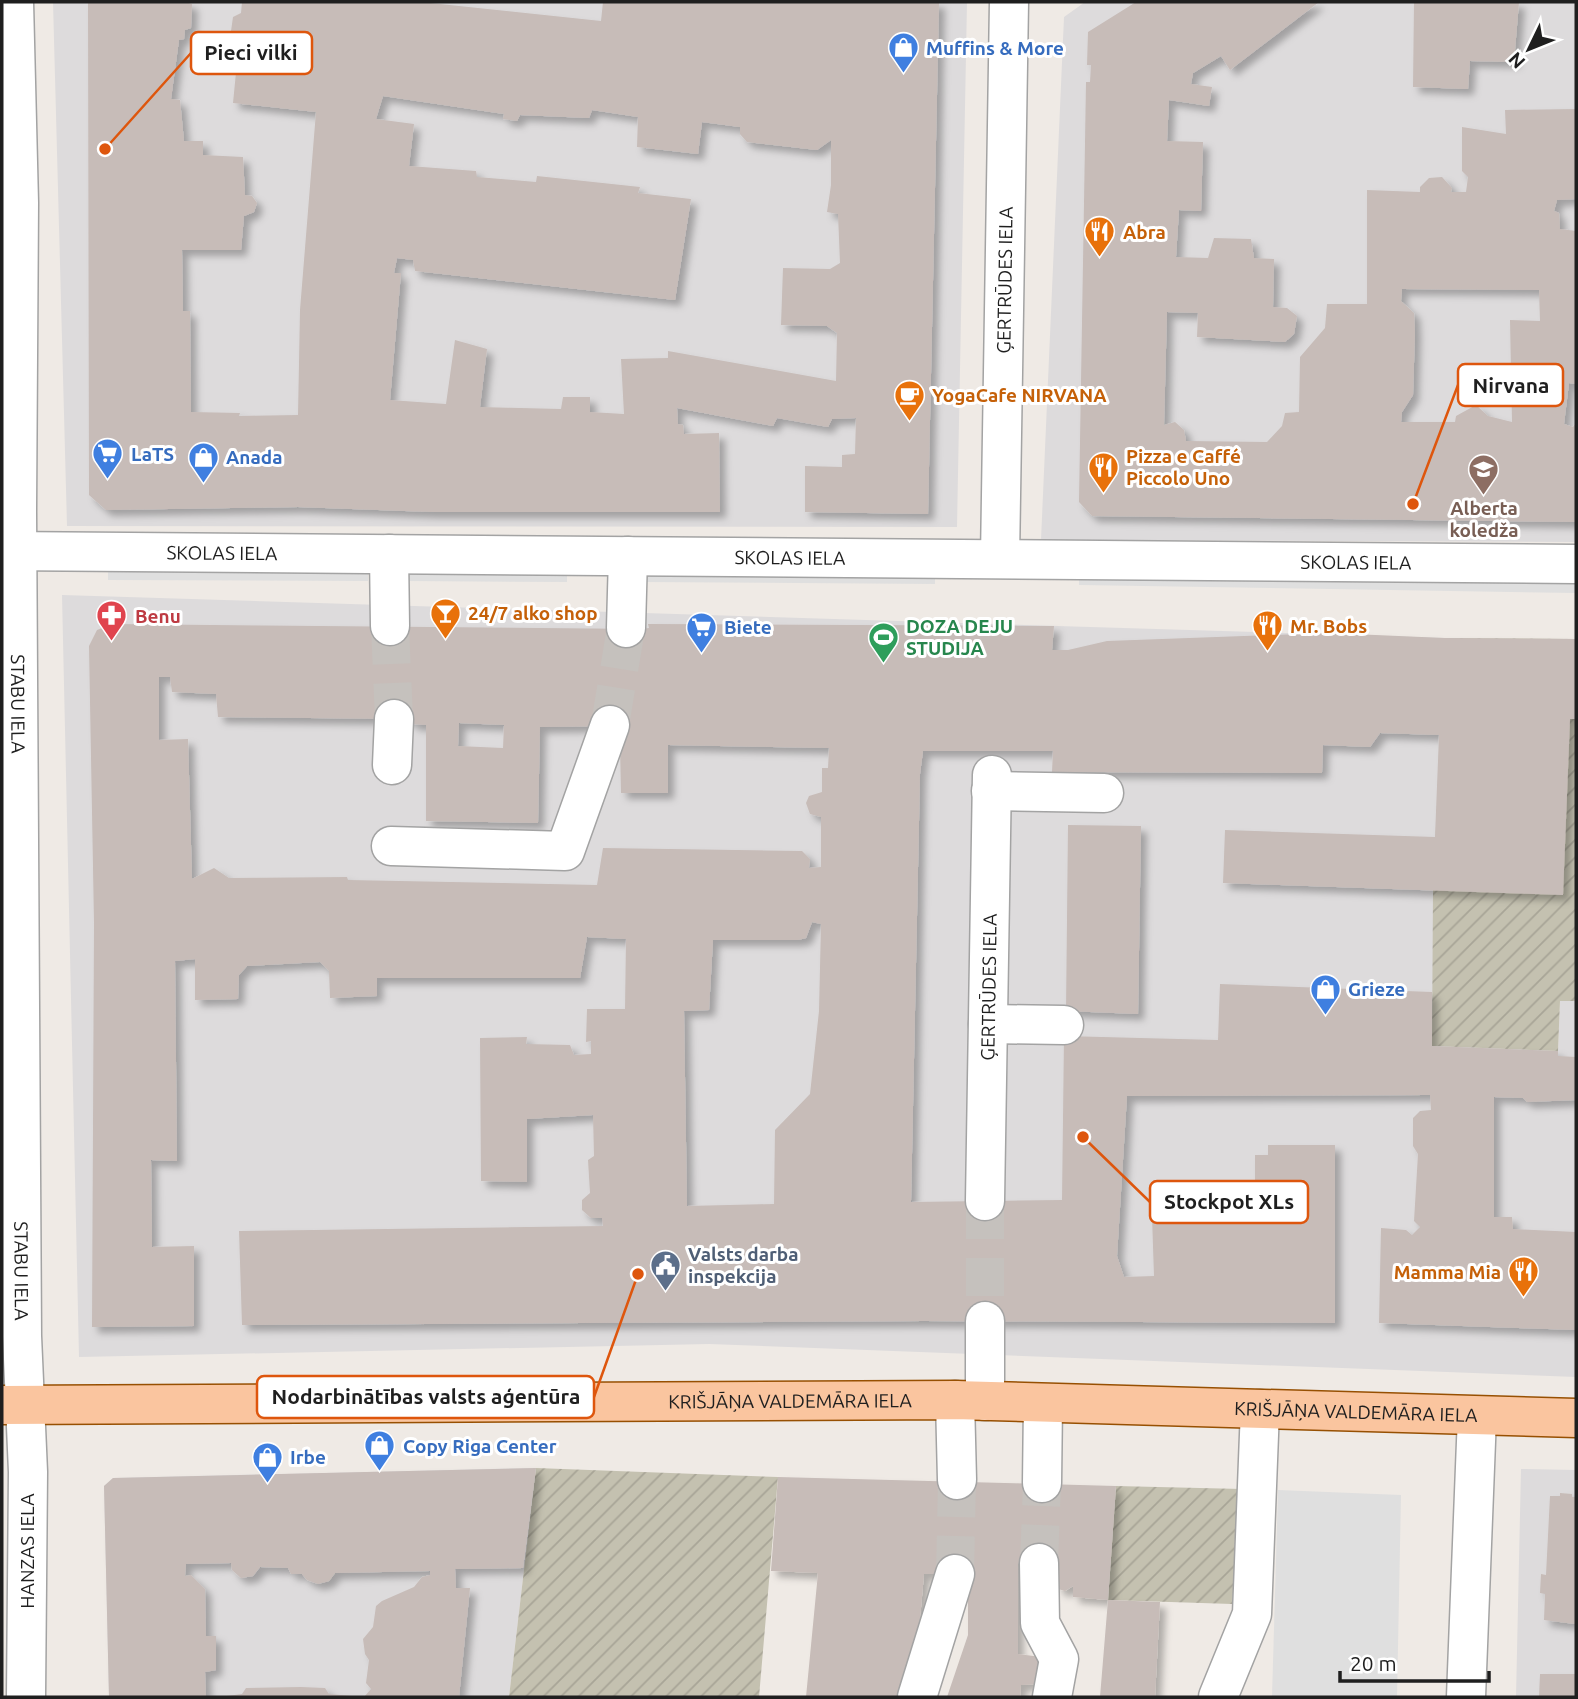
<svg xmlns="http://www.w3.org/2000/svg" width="1578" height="1699" viewBox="0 0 1578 1699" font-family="Ubuntu,sans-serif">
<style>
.residential{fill:#dddbdc}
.construction{fill:url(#construction-furrows)}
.parking{fill:#dfdfdf}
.building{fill:#c7bcb8;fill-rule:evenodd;filter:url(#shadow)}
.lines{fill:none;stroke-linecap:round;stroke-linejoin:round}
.minor-tunnel{stroke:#c5c1bd;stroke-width:38;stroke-dasharray:38 19;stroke-linecap:butt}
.minor-casing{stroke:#a3a3a3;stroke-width:41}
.major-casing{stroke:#975002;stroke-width:41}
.minor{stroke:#fff;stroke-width:38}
.major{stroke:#fac59f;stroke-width:38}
.labels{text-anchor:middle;stroke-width:6;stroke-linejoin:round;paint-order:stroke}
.shop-label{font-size:19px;font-weight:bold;fill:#366cbe;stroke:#fff;text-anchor:start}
.food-label{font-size:19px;font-weight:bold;fill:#c56008;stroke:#fff;text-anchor:start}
.street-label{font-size:19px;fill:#1f1f1f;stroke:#fff}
.education-label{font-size:19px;font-weight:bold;fill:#785e54;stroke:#fff}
.health-label{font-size:19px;font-weight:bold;fill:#be3a42;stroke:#fff;text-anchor:start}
.leisure-label{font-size:19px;font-weight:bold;fill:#27864d;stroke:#fff;text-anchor:start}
.service-label{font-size:19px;font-weight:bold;fill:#4e5e75;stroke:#fff;text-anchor:start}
.leader{fill:none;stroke:#de560d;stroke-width:2.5}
.callout-dot{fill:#de560d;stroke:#fff;stroke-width:2.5}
.callout{fill:#fff;stroke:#de560d;stroke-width:2.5}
.callout-label{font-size:21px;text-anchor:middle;font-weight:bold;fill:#1f1f1f}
</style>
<defs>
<pattern id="construction-furrows" width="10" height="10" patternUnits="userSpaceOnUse" patternTransform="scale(1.75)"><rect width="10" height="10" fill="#c4c1b0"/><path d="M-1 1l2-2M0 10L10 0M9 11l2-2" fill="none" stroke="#a8a597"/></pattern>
<filter id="shadow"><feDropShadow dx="6" dy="6" stdDeviation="3.5" flood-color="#0004"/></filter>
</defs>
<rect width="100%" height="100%" fill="#efeae5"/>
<path class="residential" d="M 53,2 L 967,2 L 957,527 L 67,526 Z
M 1085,2 L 1576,2 L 1576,542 L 1041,540 L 1064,17 Z
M 62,595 L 1445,638 L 1432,1045 L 1558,1051 L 1560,1000 L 1576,1001 L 1576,1377 L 709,1344 L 79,1357 Z
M 536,1468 L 509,1697 L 109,1697 L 104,1486 L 113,1478 Z
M 1521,1469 L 1576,1470 L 1576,1697 L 1516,1697 Z"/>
<path class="construction" d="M 1445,638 L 1576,639 L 1576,1001 L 1560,1001 L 1558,1051 L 1432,1046 L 1433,890 Z
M 536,1468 L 778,1477 L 759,1697 L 509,1697 Z
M 1116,1486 L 1242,1489 L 1232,1604 L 1108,1600 Z"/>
<path class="parking" d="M 108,558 L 368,559 L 368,581 L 108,580 Z
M 407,561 L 567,562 L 567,582 L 407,581 Z
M 640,561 L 935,562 L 935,584 L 641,582 Z
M 1079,564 L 1576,572 L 1576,593 L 1079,585 Z
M 1278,1490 L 1401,1495 L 1397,1697 L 1272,1697 Z"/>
<path class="building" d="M 88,2 L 185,2 L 192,4 L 191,28 L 185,30 L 184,39 L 179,40 L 171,99 L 180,100 L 184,141 L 203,141 L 203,155 L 243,157 L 245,195 L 252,196 L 257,203 L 254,212 L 244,216 L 241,250 L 182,250 L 183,311 L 190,311 L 191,412 L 240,413 L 239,416 L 298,415 L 300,310 L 316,112 L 233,103 L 239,42 L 231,31 L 233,17 L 241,13 L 242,2 L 421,2 L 601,21 L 603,2 L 939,2 L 928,514 L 805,512 L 805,466 L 842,467 L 842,455 L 855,454 L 856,418 L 832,419 L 828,427 L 777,418 L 773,426 L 677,408 L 678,424 L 683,425 L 684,434 L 719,433 L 720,512 L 432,512 L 298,507 L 106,510 L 89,495 ZM 383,96 L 504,114 L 503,119 L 517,121 L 520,115 L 589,118 L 592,110 L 638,117 L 637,147 L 698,154 L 702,122 L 740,127 L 740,134 L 747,142 L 817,150 L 831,140 L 831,185 L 827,212 L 838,214 L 840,263 L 830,269 L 783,268 L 781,325 L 827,326 L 837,333 L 836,381 L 668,351 L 668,358 L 621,359 L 624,414 L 590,412 L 590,397 L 563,397 L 561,409 L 480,407 L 487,349 L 455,340 L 446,404 L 390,400 L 401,273 L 394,273 L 397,258 L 413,260 L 415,271 L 675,300 L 691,199 L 638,193 L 640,187 L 537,176 L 536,182 L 477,177 L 476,171 L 409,166 L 414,124 L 376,119 Z
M 1136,2 L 1319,2 L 1230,70 L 1221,56 L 1193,73 L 1191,84 L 1212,87 L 1209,106 L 1169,100 L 1167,141 L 1203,142 L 1201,211 L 1179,210 L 1176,257 L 1208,258 L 1214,238 L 1251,239 L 1254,258 L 1274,259 L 1273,307 L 1287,308 L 1297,316 L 1294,334 L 1285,342 L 1197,337 L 1198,313 L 1167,312 L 1164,425 L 1175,422 L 1184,430 L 1186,441 L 1267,442 L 1282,426 L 1285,413 L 1299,412 L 1300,357 L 1325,328 L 1327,304 L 1367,304 L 1367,190 L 1420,192 L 1420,187 L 1429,178 L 1442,177 L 1452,188 L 1451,192 L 1466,192 L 1468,177 L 1462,171 L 1462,127 L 1506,134 L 1505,110 L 1576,109 L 1576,199 L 1557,200 L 1554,211 L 1559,213 L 1560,229 L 1576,231 L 1576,384 L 1569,383 L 1564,424 L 1573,427 L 1576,423 L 1576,522 L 1092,516 L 1079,502 L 1086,82 L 1090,82 L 1091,65 L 1087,65 L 1088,32 ZM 1402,289 L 1539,290 L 1540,321 L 1510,320 L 1512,422 L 1488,416 L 1476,405 L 1456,416 L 1455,422 L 1401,422 L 1402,412 L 1413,395 L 1415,332 L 1414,313 L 1401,301 Z
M 1414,2 L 1519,2 L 1514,62 L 1470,61 L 1468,89 L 1413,87 Z
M 112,624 L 642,629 L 649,628 L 648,624 L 1054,626 L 1052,650 L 1068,650 L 1107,641 L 1329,633 L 1445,638 L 1576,639 L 1576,719 L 1570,719 L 1563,895 L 1223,883 L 1225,830 L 1435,837 L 1439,735 L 1380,733 L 1370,747 L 1323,745 L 1322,773 L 1052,772 L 1053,751 L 923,751 L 920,774 L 911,1202 L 1062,1200 L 1064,1036 L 1218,1040 L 1220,984 L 1432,992 L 1432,1046 L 1558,1051 L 1558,1056 L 1576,1057 L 1576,1100 L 1527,1102 L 1523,1098 L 1494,1097 L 1494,1217 L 1512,1217 L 1513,1229 L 1576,1232 L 1576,1330 L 1379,1323 L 1381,1228 L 1406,1230 L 1412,1235 L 1420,1227 L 1414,1221 L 1418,1154 L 1413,1146 L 1413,1118 L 1420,1111 L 1431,1110 L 1430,1095 L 1127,1096 L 1117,1256 L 1124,1277 L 1154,1276 L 1151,1187 L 1255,1187 L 1255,1155 L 1268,1155 L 1268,1145 L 1335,1145 L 1335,1323 L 924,1321 L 242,1325 L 239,1231 L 603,1226 L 602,1218 L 591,1218 L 582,1210 L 582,1200 L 590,1193 L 588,1160 L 594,1156 L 593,1115 L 527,1119 L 527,1182 L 481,1181 L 480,1038 L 527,1037 L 526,1044 L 570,1045 L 574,1055 L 591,1054 L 591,1041 L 586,1042 L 587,1009 L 625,1009 L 626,939 L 587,937 L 580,978 L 377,978 L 377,996 L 330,998 L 329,971 L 320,962 L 247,966 L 239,975 L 238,999 L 195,1000 L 195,959 L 175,961 L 177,1161 L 151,1160 L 152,1247 L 194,1246 L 194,1326 L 92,1327 L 94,923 L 89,646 L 97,630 ZM 159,677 L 170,677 L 172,692 L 216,694 L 218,717 L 410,719 L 412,724 L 426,725 L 426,821 L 538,823 L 540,727 L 623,726 L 620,746 L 621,793 L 668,793 L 668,745 L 829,748 L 828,768 L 822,768 L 822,792 L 809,796 L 806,803 L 810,814 L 821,817 L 821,867 L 809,868 L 810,859 L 802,851 L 603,848 L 597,885 L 348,880 L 347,877 L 229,878 L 214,868 L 192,879 L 188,739 L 159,740 ZM 459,723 L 504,725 L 503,748 L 458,746 ZM 812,922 L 821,924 L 819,1011 L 810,1094 L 775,1130 L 774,1204 L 687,1206 L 684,1011 L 709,1010 L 713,940 L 798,940 L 806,938 Z
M 1068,825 L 1141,826 L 1138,1014 L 1066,1011 Z
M 536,1468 L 523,1568 L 455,1569 L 456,1588 L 470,1588 L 459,1697 L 219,1697 L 242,1694 L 246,1688 L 301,1687 L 325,1688 L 329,1694 L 364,1697 L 371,1689 L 366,1683 L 369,1660 L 365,1654 L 363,1639 L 373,1627 L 376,1606 L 382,1601 L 414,1587 L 422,1577 L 430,1575 L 430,1571 L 335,1573 L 329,1581 L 318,1584 L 307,1580 L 302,1574 L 291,1574 L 288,1568 L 260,1567 L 253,1576 L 241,1578 L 232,1570 L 231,1563 L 186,1564 L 185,1576 L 191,1575 L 205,1589 L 206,1636 L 216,1636 L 216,1670 L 205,1672 L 206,1697 L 109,1697 L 104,1486 L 113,1478 Z
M 778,1477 L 1116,1486 L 1108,1600 L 1073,1597 L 1073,1586 L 1065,1591 L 1058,1589 L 1050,1564 L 1018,1563 L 1018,1654 L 1041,1657 L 1039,1684 L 1021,1685 L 1020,1697 L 947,1697 L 968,1635 L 968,1574 L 924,1574 L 919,1630 L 899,1697 L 806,1697 L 818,1573 L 771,1571 Z
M 1560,1493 L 1572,1494 L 1572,1497 L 1576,1497 L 1575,1624 L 1544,1620 L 1545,1594 L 1540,1593 L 1541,1574 L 1546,1575 L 1550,1496 L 1560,1496 Z
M 1108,1600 L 1160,1602 L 1155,1697 L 1100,1697 Z
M 1540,1674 L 1576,1674 L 1576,1697 L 1539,1697 Z"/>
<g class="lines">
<path class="minor-tunnel" d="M 390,626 L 394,719
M 610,725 L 626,628
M 985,1201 L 985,1321
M 1039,1563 L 1042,1483
M 955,1574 L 957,1480"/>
<defs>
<g id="minor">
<path id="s1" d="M 14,2 L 19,203 L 17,511 L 22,1336 L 28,1472 L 26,1697"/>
<path id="s2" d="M 2,551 L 1576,564"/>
<path d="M 389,554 L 390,626"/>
<path id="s3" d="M 1000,558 L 1009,2"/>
<path d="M 626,628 L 628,556"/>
<path d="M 392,765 L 394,719"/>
<path d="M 991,791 L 1104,793"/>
<path d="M 391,846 L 565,851 L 610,725"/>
<path d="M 988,1024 L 1064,1025"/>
<path id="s4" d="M 985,1201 L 992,775"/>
<path d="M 955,1400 L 957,1480"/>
<path d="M 985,1401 L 985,1321"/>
<path d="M 1042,1483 L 1043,1404"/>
<path d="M 1039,1563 L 1040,1623 L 1059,1659 L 1052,1697"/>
<path d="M 917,1697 L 955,1574"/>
<path d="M 1218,1697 L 1252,1614 L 1260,1409"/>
<path d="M 1466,1697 L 1477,1416"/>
</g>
<g id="major">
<path id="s5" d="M 2,1405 L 955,1400 L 1576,1418"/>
</g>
</defs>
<use href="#minor" class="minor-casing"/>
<use href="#major" class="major-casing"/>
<use href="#minor" class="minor"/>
<use href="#major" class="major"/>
</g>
<defs>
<symbol id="shop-pin" viewBox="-11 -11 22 30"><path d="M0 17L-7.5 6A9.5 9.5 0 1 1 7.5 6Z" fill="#3f7fe0" stroke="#fff"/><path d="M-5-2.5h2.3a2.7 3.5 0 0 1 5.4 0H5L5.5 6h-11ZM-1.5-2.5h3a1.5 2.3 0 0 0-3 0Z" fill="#fff"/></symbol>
<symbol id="restaurant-pin" viewBox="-11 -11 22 30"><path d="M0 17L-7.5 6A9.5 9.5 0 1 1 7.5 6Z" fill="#e8710a" stroke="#fff"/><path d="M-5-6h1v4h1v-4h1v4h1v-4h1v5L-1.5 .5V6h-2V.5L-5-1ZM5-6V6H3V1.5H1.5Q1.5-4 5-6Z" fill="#fff"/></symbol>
<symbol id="cafe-pin" viewBox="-11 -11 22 30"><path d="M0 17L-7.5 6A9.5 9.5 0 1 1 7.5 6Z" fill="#e8710a" stroke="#fff"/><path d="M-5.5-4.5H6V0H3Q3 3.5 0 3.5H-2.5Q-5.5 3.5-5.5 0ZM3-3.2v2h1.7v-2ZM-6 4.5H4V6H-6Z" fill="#fff"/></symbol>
<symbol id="supermarket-pin" viewBox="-11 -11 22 30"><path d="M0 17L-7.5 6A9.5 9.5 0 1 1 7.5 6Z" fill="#3f7fe0" stroke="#fff"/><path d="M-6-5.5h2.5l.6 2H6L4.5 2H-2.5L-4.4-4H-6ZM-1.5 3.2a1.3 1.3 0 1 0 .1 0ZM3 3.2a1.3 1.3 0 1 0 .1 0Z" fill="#fff"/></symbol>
<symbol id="university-pin" viewBox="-11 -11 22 30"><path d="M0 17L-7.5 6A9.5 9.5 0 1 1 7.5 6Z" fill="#8d6e63" stroke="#fff"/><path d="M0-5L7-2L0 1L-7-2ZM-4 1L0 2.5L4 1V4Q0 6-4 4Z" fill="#fff"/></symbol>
<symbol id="bar-pin" viewBox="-11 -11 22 30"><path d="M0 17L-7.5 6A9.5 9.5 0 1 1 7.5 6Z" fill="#e8710a" stroke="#fff"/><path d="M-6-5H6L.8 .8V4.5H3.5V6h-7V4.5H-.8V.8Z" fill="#fff"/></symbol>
<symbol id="pharmacy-pin" viewBox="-11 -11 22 30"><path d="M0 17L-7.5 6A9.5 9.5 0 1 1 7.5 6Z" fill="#e0444e" stroke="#fff"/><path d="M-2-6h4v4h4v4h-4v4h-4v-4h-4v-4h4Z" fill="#fff"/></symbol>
<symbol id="stadium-pin" viewBox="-11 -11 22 30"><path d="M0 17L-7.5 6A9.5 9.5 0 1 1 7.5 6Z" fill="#2e9e5b" stroke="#fff"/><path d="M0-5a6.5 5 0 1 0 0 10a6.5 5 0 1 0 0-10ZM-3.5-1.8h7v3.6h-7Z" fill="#fff"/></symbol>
<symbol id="civic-pin" viewBox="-11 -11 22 30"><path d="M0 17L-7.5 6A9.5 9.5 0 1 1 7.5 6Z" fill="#5c6f8a" stroke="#fff"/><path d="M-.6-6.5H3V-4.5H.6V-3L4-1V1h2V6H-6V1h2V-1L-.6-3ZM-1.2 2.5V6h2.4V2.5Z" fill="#fff"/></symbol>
</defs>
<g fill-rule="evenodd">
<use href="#shop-pin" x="886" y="30" width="35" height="47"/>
<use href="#restaurant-pin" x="1082" y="214" width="35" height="47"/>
<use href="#cafe-pin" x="892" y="378" width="35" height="47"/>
<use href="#supermarket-pin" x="90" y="436" width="35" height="47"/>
<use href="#shop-pin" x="186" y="440" width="35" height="47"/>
<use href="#restaurant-pin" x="1086" y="450" width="35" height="47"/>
<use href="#university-pin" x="1466" y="452" width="35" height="47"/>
<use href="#bar-pin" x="428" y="596" width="35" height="47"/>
<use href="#pharmacy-pin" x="94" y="598" width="35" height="47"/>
<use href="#restaurant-pin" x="1250" y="608" width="35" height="47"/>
<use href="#supermarket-pin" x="684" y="610" width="35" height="47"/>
<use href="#stadium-pin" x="866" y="620" width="35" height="47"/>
<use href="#shop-pin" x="1308" y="972" width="35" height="47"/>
<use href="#civic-pin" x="648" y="1248" width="35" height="47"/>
<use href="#restaurant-pin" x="1506" y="1254" width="35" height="47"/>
<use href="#shop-pin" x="362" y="1428" width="35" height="47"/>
<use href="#shop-pin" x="250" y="1440" width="35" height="47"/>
</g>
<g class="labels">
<g class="shop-label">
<text x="926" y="55">Muffins &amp; More</text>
<text x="131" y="461">LaTS</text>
<text x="226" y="464">Anada</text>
<text x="724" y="634">Biete</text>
<text x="1348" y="996">Grieze</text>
<text x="403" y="1453">Copy Riga Center</text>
<text x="290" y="1464">Irbe</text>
</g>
<g class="food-label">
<text x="1123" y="239">Abra</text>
<text x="932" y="402">YogaCafe NIRVANA</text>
<text x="1126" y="463">Pizza e Caffé<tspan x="1126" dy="22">Piccolo Uno</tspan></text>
<text x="468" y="620">24/7 alko shop</text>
<text x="1290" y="633">Mr. Bobs</text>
<text x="1501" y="1279" text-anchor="end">Mamma Mia</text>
</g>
<g class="street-label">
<text dy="7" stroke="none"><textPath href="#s3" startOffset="278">ĢERTRŪDES IELA</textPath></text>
<text dy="7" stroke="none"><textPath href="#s2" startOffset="220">SKOLAS IELA</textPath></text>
<text dy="7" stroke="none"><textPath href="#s2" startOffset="788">SKOLAS IELA</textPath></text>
<text dy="7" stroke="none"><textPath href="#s2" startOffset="1354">SKOLAS IELA</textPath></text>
<text dy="7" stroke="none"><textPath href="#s1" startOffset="702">STABU IELA</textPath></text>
<text dy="7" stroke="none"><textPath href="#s4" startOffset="214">ĢERTRŪDES IELA</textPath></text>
<text dy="7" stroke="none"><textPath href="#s1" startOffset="1269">STABU IELA</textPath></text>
<text dy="7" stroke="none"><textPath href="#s5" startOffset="788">KRIŠJĀŅA VALDEMĀRA IELA</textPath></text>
<text dy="7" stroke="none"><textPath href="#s5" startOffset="1354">KRIŠJĀŅA VALDEMĀRA IELA</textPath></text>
<text transform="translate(27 1551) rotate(-90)" y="7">HANZAS IELA</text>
</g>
<g class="education-label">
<text x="1484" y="515">Alberta<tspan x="1484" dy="22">koledža</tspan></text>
</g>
<g class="health-label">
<text x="135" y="623">Benu</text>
</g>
<g class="leisure-label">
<text x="906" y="633">DOZA DEJU<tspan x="906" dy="22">STUDIJA</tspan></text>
</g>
<g class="service-label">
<text x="688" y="1261">Valsts darba<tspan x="688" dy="22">inspekcija</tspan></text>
</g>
</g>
<path class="leader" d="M105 149L191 53M1413 504L1458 385M1083 1137L1150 1202M638 1274L594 1397"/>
<g class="callout-dot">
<circle cx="105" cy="149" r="7"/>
<circle cx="1413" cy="504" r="7"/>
<circle cx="1083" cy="1137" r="7"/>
<circle cx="638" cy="1274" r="7"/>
</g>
<g class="callout">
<rect x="191" y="32" width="121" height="42" rx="7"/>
<rect x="1458" y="364" width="105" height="42" rx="7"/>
<rect x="1150" y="1181" width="158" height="42" rx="7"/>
<rect x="257" y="1376" width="337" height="42" rx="7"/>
</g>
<g class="callout-label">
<text x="251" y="60">Pieci vilki</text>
<text x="1511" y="393">Nirvana</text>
<text x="1229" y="1209">Stockpot XLs</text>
<text x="426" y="1404">Nodarbinātības valsts aģentūra</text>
</g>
<rect width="1578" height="1699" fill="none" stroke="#1f1f1f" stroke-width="7"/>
<g transform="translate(1529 49) rotate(227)" stroke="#ffffff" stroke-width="5" paint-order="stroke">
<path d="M0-5L12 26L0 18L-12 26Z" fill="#1f1f1f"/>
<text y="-10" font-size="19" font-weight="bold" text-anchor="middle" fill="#1f1f1f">N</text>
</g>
<path d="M1340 1671v10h149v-10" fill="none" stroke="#1f1f1f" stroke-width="3.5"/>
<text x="1350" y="1671" font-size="21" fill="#1f1f1f" stroke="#ffffff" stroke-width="5" paint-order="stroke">20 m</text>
</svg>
